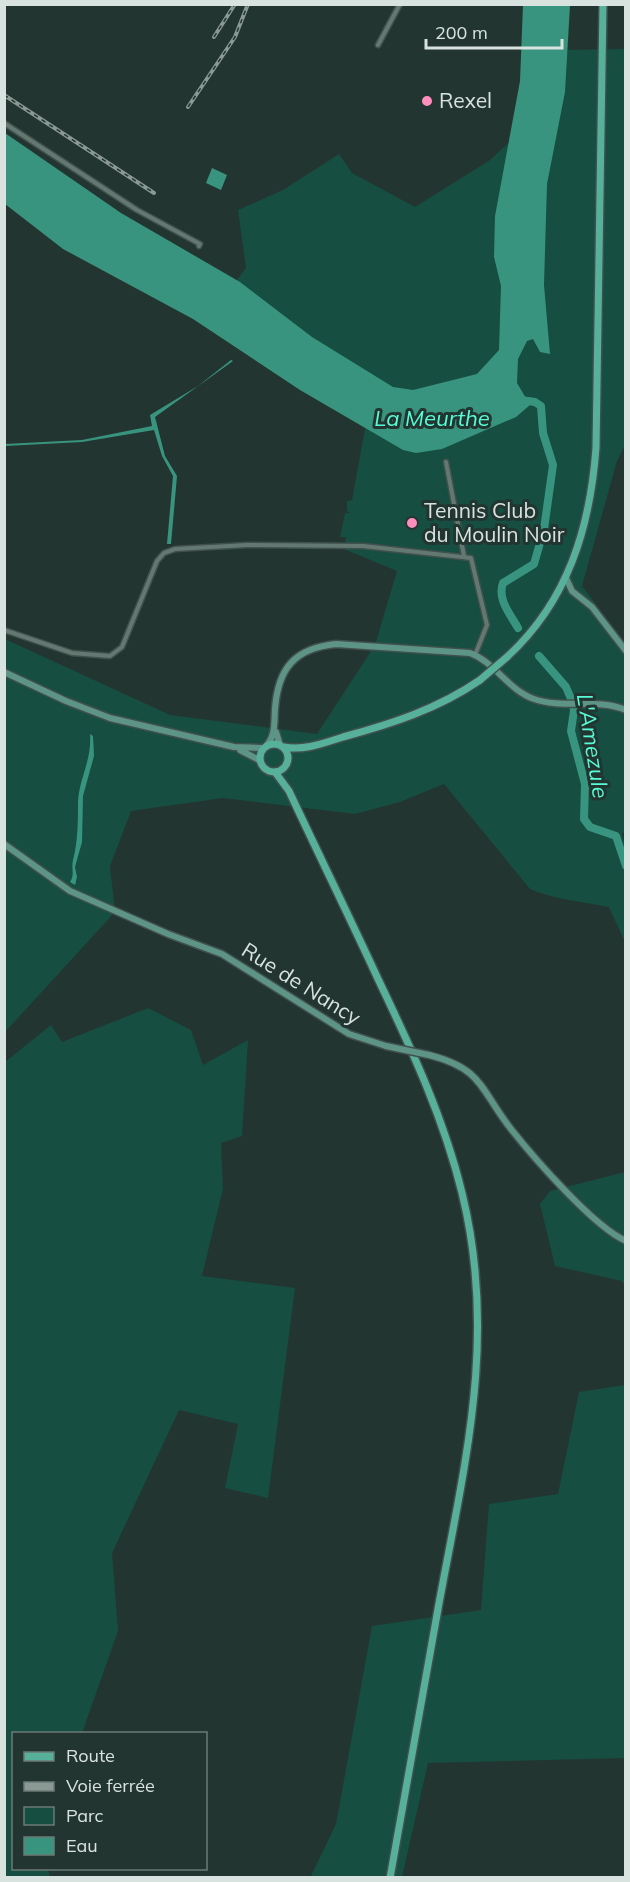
<svg xmlns="http://www.w3.org/2000/svg" width="630" height="1882" viewBox="0 0 630 1882" font-family="Mulish,sans-serif">
<style>
.green{fill:#164e41}
.water{fill:#38947e}
.lines{fill:none;stroke-linecap:round;stroke-linejoin:round}
.river{stroke:#38947e;stroke-width:8}
.street-casing{stroke:#40504c;stroke-width:7}
.secondary-casing{stroke:#40504c;stroke-width:9}
.primary-casing{stroke:#40504c;stroke-width:10}
.street{stroke:#647872;stroke-width:4}
.secondary{stroke:#5d9486;stroke-width:6}
.primary{stroke:#57b09a;stroke-width:7}
.rail-casing{stroke:#8b9995;stroke-width:4}
.rail{stroke:#233530;stroke-width:1.5;stroke-dasharray:4.5;stroke-linecap:butt}
.secondary-bridge-casing{stroke:#40504c;stroke-width:9;stroke-linecap:butt}
.primary-bridge-casing{stroke:#40504c;stroke-width:10;stroke-linecap:butt}
.secondary-bridge{stroke:#5d9486;stroke-width:6}
.primary-bridge{stroke:#57b09a;stroke-width:7}
.poi-dot{fill:#fe8ebd;stroke:#233530;stroke-width:2}
.labels{text-anchor:middle;stroke-width:6;stroke-linejoin:round;paint-order:stroke}
.poi-label{font-size:21px;fill:#d8e3df;stroke:#233530;text-anchor:start}
.street-label{font-size:21px;fill:#d8e3df;stroke:#233530}
.water-label{font-size:22px;font-style:italic;fill:#56fcd6;stroke:#233530}
</style>
<rect width="100%" height="100%" fill="#233530"/>
<path class="green" d="M 625,49 L 625,445 L 617,461 L 582,586 L 625,643 L 626,832 L 622,833 L 626,850 L 625,942 L 609,907 C 584,902 552,899 530,889 L 444,784 L 400,802 L 355,814 L 223,798 L 131,811 L 110,866 L 115,912 L 5,1032 L 5,639 L 170,715 L 317,734 L 375,645 L 397,571 L 344,549 L 346,537 L 340,537 L 345,513 L 350,513 L 347,511 L 347,501 L 352,500 L 366,423 L 220,302 L 246,268 L 238,210 L 283,190 L 339,154 L 352,173 L 415,207 L 490,160 L 543,111 L 564,50 Z
M 148,1008 L 191,1030 L 203,1065 L 248,1040 L 242,1136 L 221,1143 L 223,1189 L 202,1276 L 295,1288 L 268,1498 L 225,1488 L 238,1424 L 179,1410 L 112,1553 L 118,1631 L 82,1733 L 14,1734 L 14,1868 L 48,1869 L 50,1877 L 5,1877 L 5,1062 L 51,1025 L 62,1042 Z
M 625,1172 L 625,1286 L 622,1281 L 555,1266 L 540,1204 L 550,1191 Z
M 625,1385 L 625,1758 L 428,1763 L 402,1877 L 310,1878 L 336,1824 L 372,1626 L 481,1610 L 489,1504 L 558,1494 L 579,1392 Z"/>
<path class="water" d="M 523,5 L 570,5 L 565,92 L 547,184 L 544,285 L 550,354 L 540,352 L 533,339 L 527,341 L 518,359 L 517,383 L 530,405 L 516,417 L 442,449 L 416,453 L 403,450 L 300,390 L 193,319 L 63,249 L 5,204 L 5,133 L 121,213 L 240,282 L 312,337 L 393,387 L 413,390 L 477,374 L 499,350 L 501,286 L 494,257 L 495,216 L 520,81 Z
M 212,168 L 227,175 L 221,190 L 206,183 Z
M 231,360 L 233,361 L 155,417 L 165,456 L 177,476 L 171,544 L 167,544 L 173,476 L 162,456 L 154,430 L 82,442 L 5,446 L 5,444 L 82,440 L 152,426 L 150,415 L 198,386 Z
M 90,734 L 93,736 L 94,756 L 83,796 L 82,842 L 75,867 L 77,877 L 75,885 L 70,882 C 75,875 71,869 73,860 C 78,842 78,820 78,802 C 79,779 92,760 90,734 Z"/>
<g class="lines">
<path class="river" d="M 518,628 C 510,614 497,599 503,583 L 534,564 L 544,529 L 553,465 L 543,433 L 541,406 L 535,402 L 521,400
M 539,656 L 566,687 L 572,701 L 574,710 L 571,731 L 585,784 L 584,819 L 590,827 L 616,836 L 626,866"/>
<defs>
<path id="street" d="M 378,45 L 400,4
M 4,123 L 137,210 L 200,244 L 199,246
M 446,462 L 464,556
M 4,630 L 72,653 L 110,656 L 122,647 L 157,561 L 164,553 L 175,549 L 247,545 L 363,546 L 471,558 L 487,625 L 475,655"/>
<path id="secondary" d="M 566,578 L 572,591 L 592,607 L 626,651
M 4,672 L 66,701 L 110,718 L 234,747 L 263,748
M 276,732 L 280,745
M 267,745 C 276,734 274,721 275,709 C 278,668 295,648 336,644 L 470,653 C 495,662 508,690 534,699 C 563,709 597,698 626,710
M 240,750 L 259,760
M 4,844 L 70,891 L 168,934 L 222,954 L 349,1034 L 386,1046
M 429,1055 C 484,1069 480,1090 511,1129 C 534,1158 594,1227 626,1241"/>
<path id="primary" d="M 507,657 C 568,601 590,528 596,448 L 603,4
M260 758a14 14 0 1 1 28 0a14 14 0 1 1-28 0Z
M 284,747 C 304,751 324,743 343,737 C 391,724 438,709 480,680
M 275,772 L 289,791 C 319,855 350,918 379,981 C 412,1050 444,1119 462,1193 C 498,1339 464,1466 438,1609 C 422,1698 406,1788 390,1878"/>
</defs>
<use href="#street" class="street-casing"/>
<use href="#secondary" class="secondary-casing"/>
<use href="#primary" class="primary-casing"/>
<use href="#street" class="street"/>
<use href="#secondary" class="secondary"/>
<use href="#primary" class="primary"/>
<defs>
<path id="rail" d="M 214,37 L 235,4
M 4,95 L 154,193
M 188,107 L 235,37 L 248,4"/>
</defs>
<use href="#rail" class="rail-casing"/>
<use href="#rail" class="rail"/>
<defs>
<path id="secondary-bridge" d="M 386,1046 L 429,1055"/>
<path id="primary-bridge" d="M 480,680 L 507,657"/>
</defs>
<use href="#secondary-bridge" class="secondary-bridge-casing"/>
<use href="#primary-bridge" class="primary-bridge-casing"/>
<use href="#secondary-bridge" class="secondary-bridge"/>
<use href="#primary-bridge" class="primary-bridge"/>
</g>
<g class="poi-dot">
<circle cx="427" cy="101" r="6"/>
<circle cx="412" cy="523" r="6"/>
</g>
<g class="labels">
<g class="poi-label">
<text x="439" y="108">Rexel</text>
<text x="424" y="518">Tennis Club<tspan x="424" dy="24">du Moulin Noir</tspan></text>
</g>
<g class="street-label">
<text transform="translate(301 984) rotate(32)" y="7">Rue de Nancy</text>
</g>
<g class="water-label">
<text x="432" y="426">La Meurthe</text>
<text transform="translate(593 746) rotate(81)" y="8">L'Amezule</text>
</g>
</g>
<rect width="630" height="1882" fill="none" stroke="#d8e3df" stroke-width="12"/>
<rect x="12" y="1732" width="195" height="138" fill="#233530" stroke="#6b7b76" stroke-width="1.5"/>
<rect x="24" y="1752" width="30" height="9" fill="#57b09a" stroke="#6b7b76" stroke-width="1.5"/>
<text x="66" y="1762" font-size="18" fill="#d8e3df">Route</text>
<rect x="24" y="1782" width="30" height="9" fill="#8b9995" stroke="#6b7b76" stroke-width="1.5"/>
<text x="66" y="1792" font-size="18" fill="#d8e3df">Voie ferrée</text>
<rect x="24" y="1807" width="30" height="18" fill="#164e41" stroke="#6b7b76" stroke-width="1.5"/>
<text x="66" y="1822" font-size="18" fill="#d8e3df">Parc</text>
<rect x="24" y="1837" width="30" height="18" fill="#38947e" stroke="#6b7b76" stroke-width="1.5"/>
<text x="66" y="1852" font-size="18" fill="#d8e3df">Eau</text>
<path d="M426 39v9h136v-9" fill="none" stroke="#d8e3df" stroke-width="3"/>
<text x="435" y="39" font-size="18" fill="#d8e3df" stroke="#233530" stroke-width="4.5" paint-order="stroke">200 m</text>
</svg>
